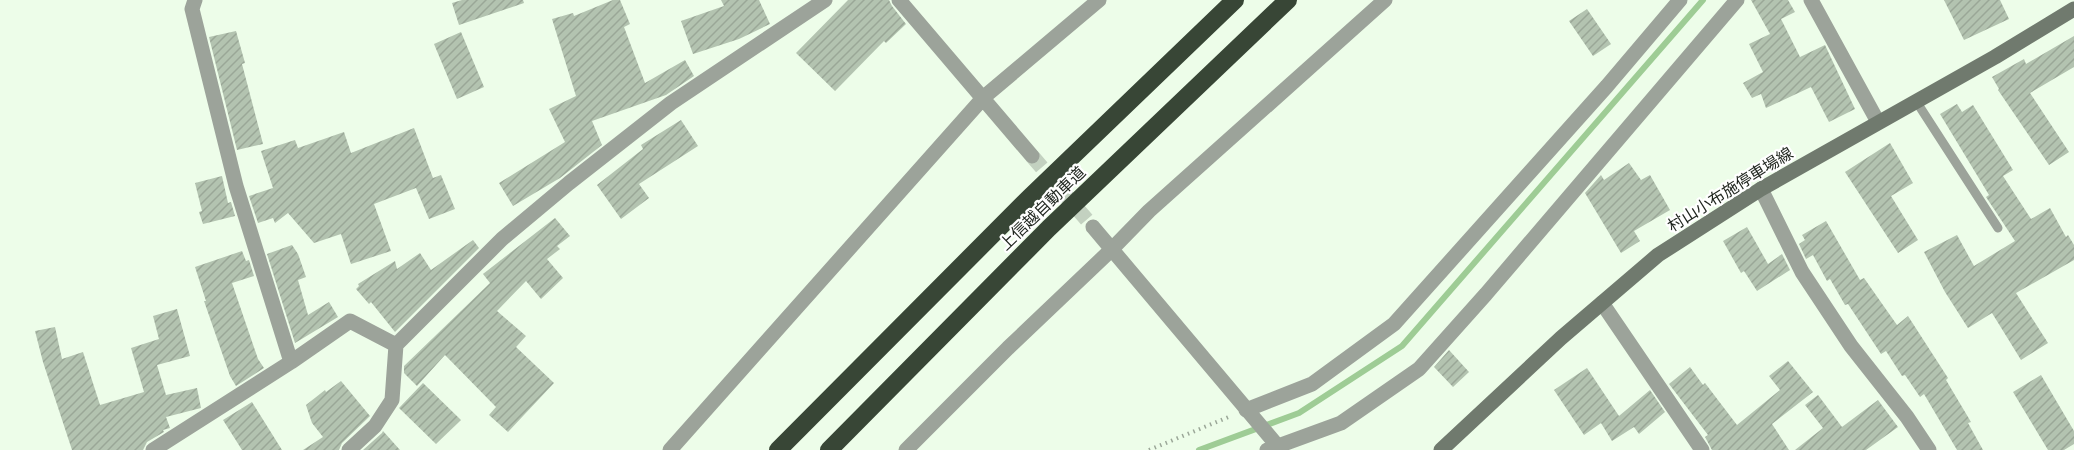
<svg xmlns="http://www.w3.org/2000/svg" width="2074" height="450" viewBox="0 0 2074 450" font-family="Quicksand,'Noto Sans JP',sans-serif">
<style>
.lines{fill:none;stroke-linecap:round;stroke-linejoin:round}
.stream{stroke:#9ecc95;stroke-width:6}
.building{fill:url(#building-hatch)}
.street-tunnel{stroke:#c3d1c0;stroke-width:15;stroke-dasharray:15 8;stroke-linecap:butt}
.path{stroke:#9ba798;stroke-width:4;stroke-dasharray:1.5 4.5;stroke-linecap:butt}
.lane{stroke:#9ca39a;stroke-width:9}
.street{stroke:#9ca39a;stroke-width:15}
.secondary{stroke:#707a6e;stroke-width:15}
.highway{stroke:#384636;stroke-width:18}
.labels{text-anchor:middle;stroke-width:4.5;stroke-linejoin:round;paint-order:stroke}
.street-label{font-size:16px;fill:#1d231c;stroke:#fff}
</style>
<defs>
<pattern id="building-hatch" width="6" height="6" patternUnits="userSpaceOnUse" patternTransform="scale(1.5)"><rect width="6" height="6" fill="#b3c3b0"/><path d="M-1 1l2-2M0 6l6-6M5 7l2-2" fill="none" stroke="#9aa797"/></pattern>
</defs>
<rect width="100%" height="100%" fill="#edfde9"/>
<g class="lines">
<path class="stream" d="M 1199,450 L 1299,413 L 1402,346 L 1703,0"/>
</g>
<path class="building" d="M 462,0 L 523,0 L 524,3 L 459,25 L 452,3 Z
M 613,0 L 620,0 L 630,24 L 624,27 L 645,83 L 685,60 L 694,76 L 666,95 L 592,121 L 602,145 L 560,178 L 513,206 L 499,183 L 565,142 L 549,109 L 576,96 L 552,19 L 573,13 L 574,16 Z
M 721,0 L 759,0 L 770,24 L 739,39 L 693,54 L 681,21 L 724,6 Z
M 848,0 L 889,0 L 892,6 L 906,24 L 886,43 L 884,41 L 835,91 L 796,53 Z
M 1751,0 L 1788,0 L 1795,12 L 1781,19 L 1800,57 L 1825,45 L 1855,109 L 1829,122 L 1811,87 L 1766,108 L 1761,94 L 1752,98 L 1743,83 L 1763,72 L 1749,44 L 1770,34 Z
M 1944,0 L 2000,0 L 2009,19 L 1964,40 Z
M 1587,9 L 1611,44 L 1593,56 L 1569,21 Z
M 236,31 L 245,63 L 242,64 L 263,144 L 237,150 L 209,37 Z
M 461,32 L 484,87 L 457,99 L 434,44 Z
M 2074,36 L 2074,67 L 2030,93 L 2069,152 L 2049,165 L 1998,90 L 1999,89 L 1992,77 L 2024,59 L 2026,64 Z
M 1957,104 L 1962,112 L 1973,105 L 2013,170 L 2003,176 L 2031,219 L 2050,208 L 2066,237 L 2068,235 L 2074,245 L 2074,260 L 2016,293 L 2048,343 L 2021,360 L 1992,313 L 1968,328 L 1945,292 L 1924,252 L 1957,235 L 1974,266 L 2015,241 L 1986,197 L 1989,195 L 1940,114 Z
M 681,120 L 698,146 L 639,184 L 649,198 L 621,219 L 597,185 L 643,149 L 641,145 Z
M 414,128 L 433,178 L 441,175 L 455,209 L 429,219 L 416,188 L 374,204 L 391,251 L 351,264 L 341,234 L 314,243 L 288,213 L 275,223 L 273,218 L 258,223 L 249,196 L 273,188 L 261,151 L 295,140 L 298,148 L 344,132 L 351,153 Z
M 1890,143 L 1913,183 L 1891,196 L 1918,240 L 1898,253 L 1845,172 Z
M 1629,163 L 1641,180 L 1650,175 L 1670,210 L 1634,231 L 1640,241 L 1621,253 L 1585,193 L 1601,175 L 1604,180 Z
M 222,176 L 228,203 L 231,202 L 235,216 L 203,224 L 199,212 L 202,211 L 195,183 Z
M 555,218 L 570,236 L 557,246 L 560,249 L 547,259 L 563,278 L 541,299 L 526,281 L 497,311 L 526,336 L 516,347 L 554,383 L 508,432 L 489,415 L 496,407 L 445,355 L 417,386 L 404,373 L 404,366 L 490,283 L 483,274 Z
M 1826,221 L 1860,280 L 1864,278 L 1897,325 L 1908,316 L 1948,378 L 1946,380 L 1971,422 L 1968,423 L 1983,450 L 1957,450 L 1924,394 L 1920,397 L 1905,375 L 1902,376 L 1886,351 L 1881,354 L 1848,304 L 1845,305 L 1830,279 L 1827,281 L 1813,255 L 1806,259 L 1799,244 L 1805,240 L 1802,235 Z
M 1747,227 L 1768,264 L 1782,254 L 1790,270 L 1757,291 L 1744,271 L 1741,273 L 1723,241 Z
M 473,240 L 479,248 L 395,332 L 371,302 L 369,304 L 356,289 L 359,286 L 358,284 L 395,261 L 397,269 L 420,253 L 431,270 Z
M 292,245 L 298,254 L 306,277 L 298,280 L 308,315 L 329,302 L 338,317 L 295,343 L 267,254 Z
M 242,251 L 246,261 L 249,260 L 254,276 L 232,283 L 258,359 L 264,368 L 236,386 L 230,376 L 204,301 L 206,301 L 195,267 Z
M 177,309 L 190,356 L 157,365 L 166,395 L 197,388 L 201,408 L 166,417 L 170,428 L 163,430 L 164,432 L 147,442 L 143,450 L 72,450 L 43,362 L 35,331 L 55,327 L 62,359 L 83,352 L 100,405 L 144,392 L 131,348 L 159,339 L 153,316 Z
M 1449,350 L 1469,372 L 1453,387 L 1434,367 Z
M 1788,361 L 1813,392 L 1772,424 L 1789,450 L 1712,450 L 1705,437 L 1708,435 L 1669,384 L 1690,367 L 1703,385 L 1705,383 L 1737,425 L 1780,390 L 1769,376 Z
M 1587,368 L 1619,416 L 1650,390 L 1665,412 L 1639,434 L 1634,427 L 1612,441 L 1601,423 L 1584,435 L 1554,390 Z
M 2041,375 L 2074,431 L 2074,444 L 2064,450 L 2048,450 L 2013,392 Z
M 341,381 L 370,416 L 342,443 L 339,450 L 303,450 L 323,437 L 312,423 L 306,405 L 325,390 L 326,392 Z
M 423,383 L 461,420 L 436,444 L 399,408 Z
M 1818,395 L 1842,427 L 1878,400 L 1898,427 L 1866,450 L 1795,450 L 1823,428 L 1805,405 Z
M 252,402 L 282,450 L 242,450 L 223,420 Z
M 383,431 L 400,450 L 363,450 L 382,433 Z"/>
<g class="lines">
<path class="street-tunnel" d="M 1032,156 L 1093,227"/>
<path class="path" d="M 1149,450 L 1231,416"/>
<path class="lane" d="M 1916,101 L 1998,228"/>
<path class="street" d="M 195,0 L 192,9 L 236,186 L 291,362
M 899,0 L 1032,156
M 1811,0 L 1878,122
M 1761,189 L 1802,272 L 1851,346 L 1907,417 L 1929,450
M 1093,227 L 1281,450
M 1602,303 L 1702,450
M 1246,410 L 1312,384 L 1394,324 L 1607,86 L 1680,0
M 153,450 L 291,362 L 350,321 L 396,345 L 502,239 L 569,183 L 671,103 L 825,0
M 349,450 L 375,426 L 392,400 L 396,345
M 670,450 L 984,97 L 1099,0
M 906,450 L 1008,348 L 1111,250 L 1149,211 L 1385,0
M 1267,450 L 1341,423 L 1419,369 L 1486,294 L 1737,0"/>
<path class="secondary" d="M 1441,450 L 1561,338 L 1658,255 L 1761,189 L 1995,57 L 2074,9"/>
<path class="highway" d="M 778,450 L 1030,197 L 1235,0
M 829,450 L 1049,228 L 1288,0"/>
</g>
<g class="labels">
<g class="street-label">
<text transform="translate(1730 189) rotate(-32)" y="6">村山小布施停車場線</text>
<text transform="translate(1042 208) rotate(-44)" y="6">上信越自動車道</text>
</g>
</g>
</svg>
